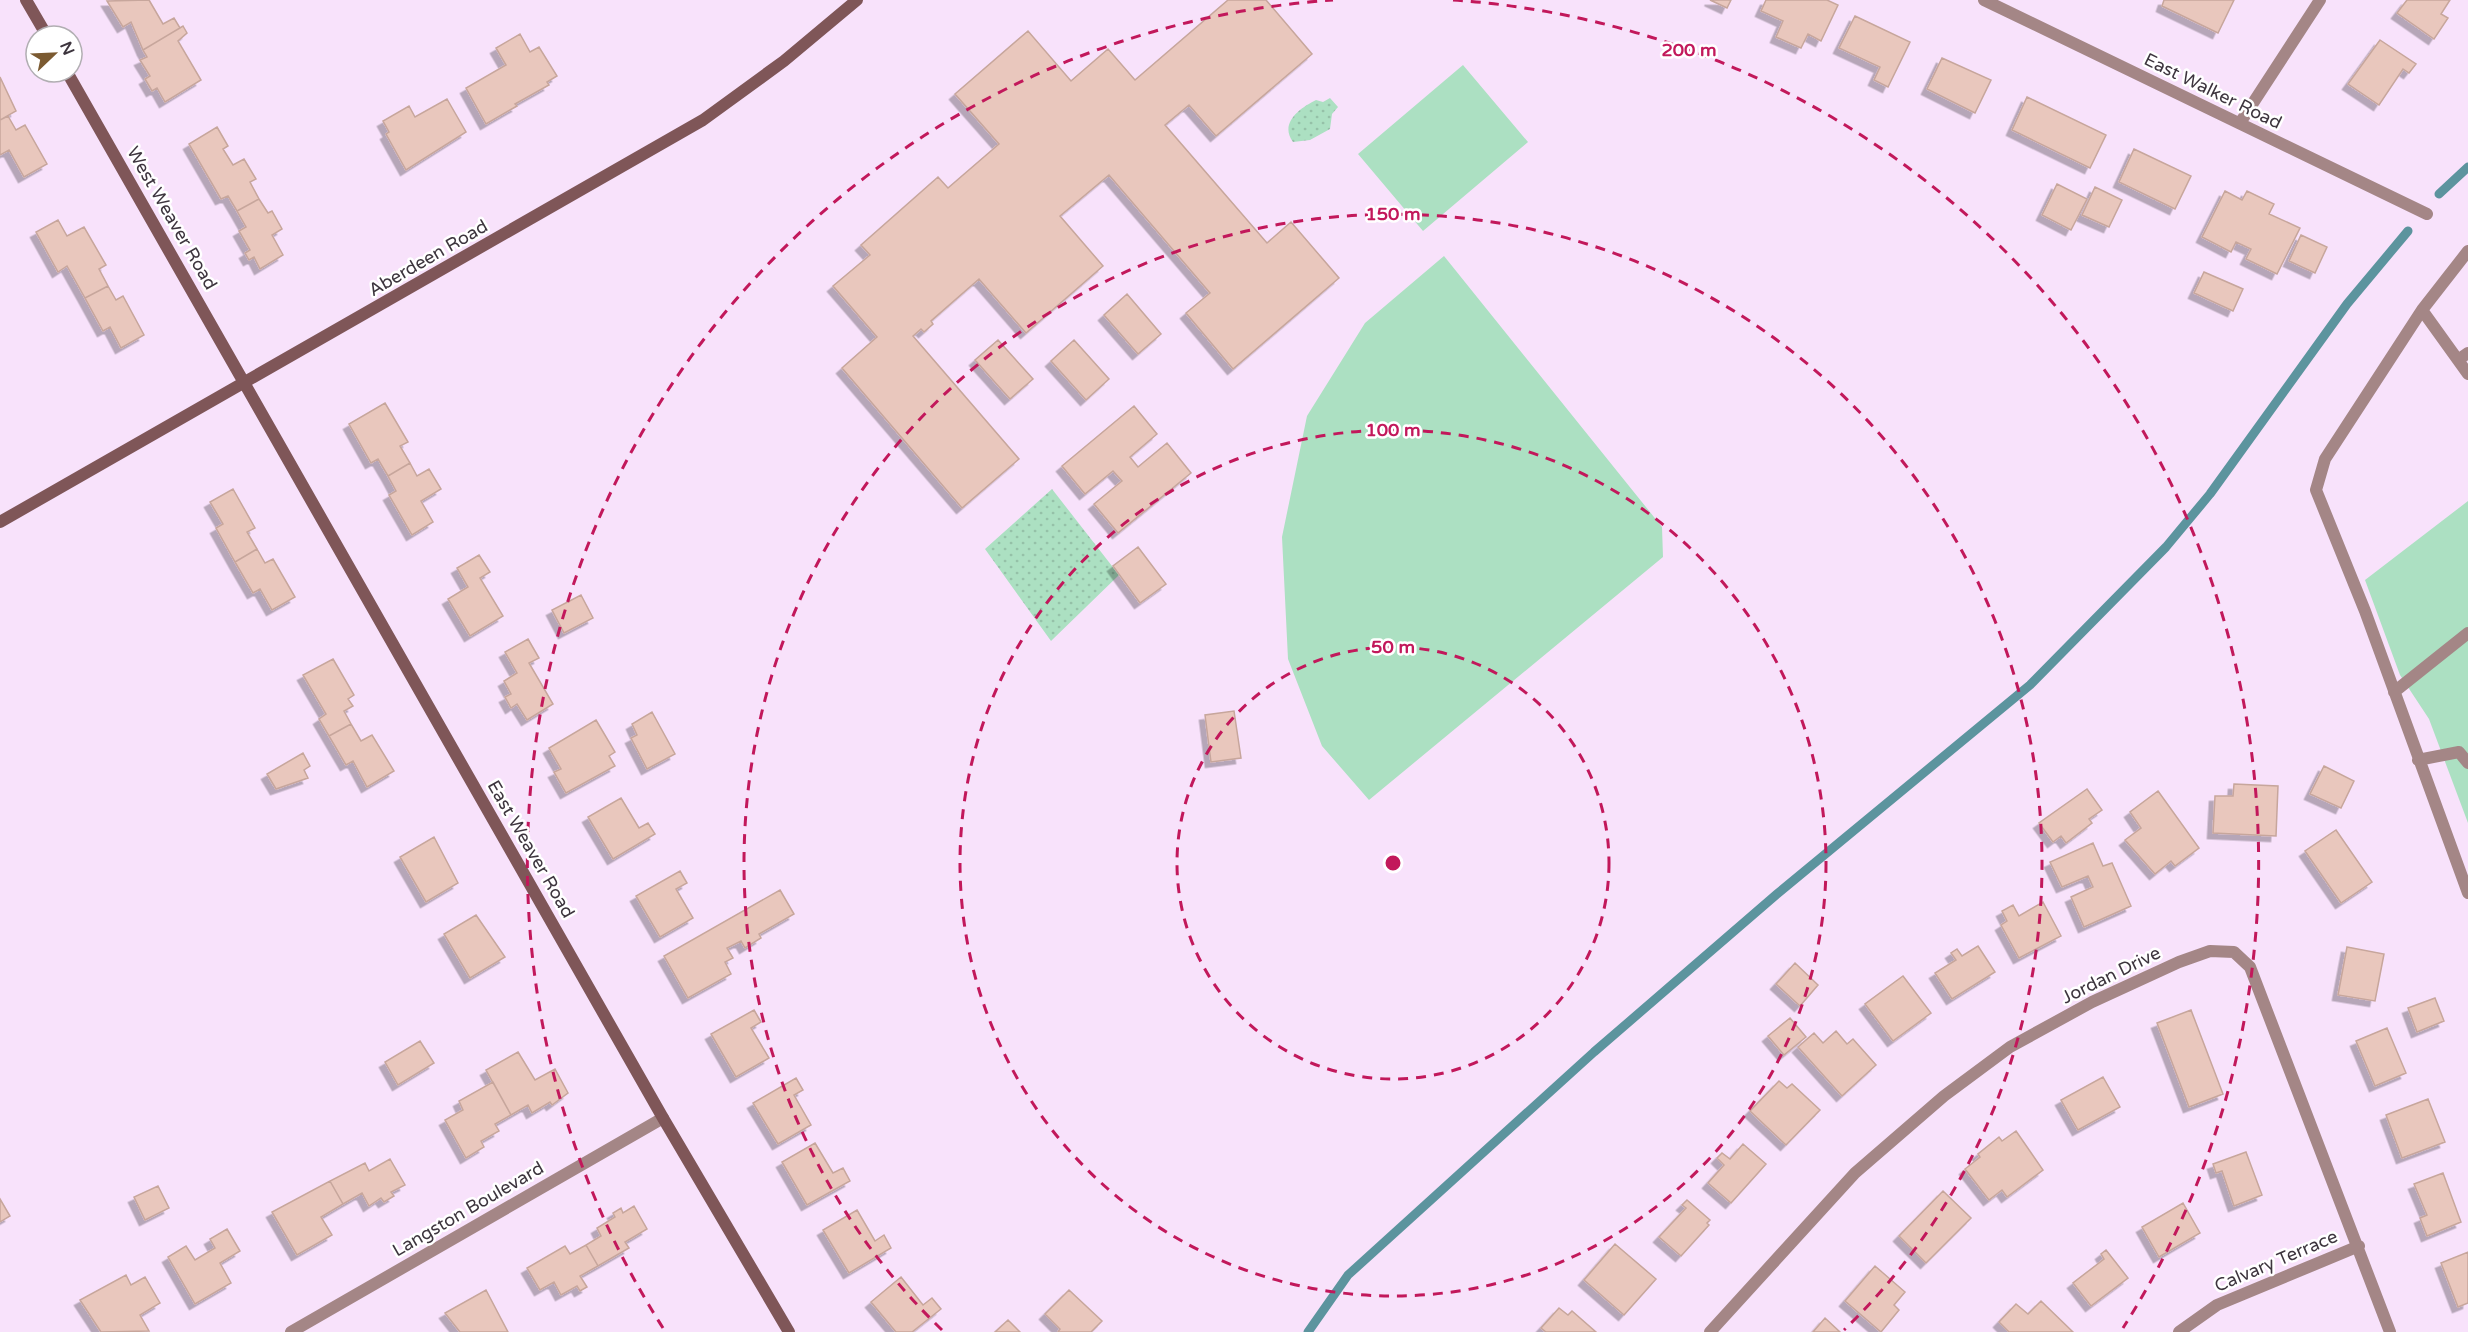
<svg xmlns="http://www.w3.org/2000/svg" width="2468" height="1332" viewBox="0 0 2468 1332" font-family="'Varela Round',sans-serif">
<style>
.green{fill:#ace0c2}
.park{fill:url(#park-dots)}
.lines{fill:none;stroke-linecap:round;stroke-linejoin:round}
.stream{stroke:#5c949e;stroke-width:9}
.building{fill:#e9c7bd;stroke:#c7a69c;stroke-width:1.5;filter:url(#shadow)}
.lane{stroke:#a48686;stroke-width:12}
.street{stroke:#a48686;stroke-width:12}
.secondary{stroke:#7f5658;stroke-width:12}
.ring{fill:none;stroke:#c2185b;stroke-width:3;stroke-dasharray:10 8}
.labels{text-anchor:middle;stroke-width:5;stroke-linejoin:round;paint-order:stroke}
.street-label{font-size:18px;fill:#3d353e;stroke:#fff}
.centre{fill:#c2185b;stroke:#fff;stroke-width:3}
.ring-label{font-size:18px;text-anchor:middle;font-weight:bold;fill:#c2185b;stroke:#fff;stroke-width:5;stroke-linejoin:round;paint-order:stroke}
</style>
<defs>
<pattern id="park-dots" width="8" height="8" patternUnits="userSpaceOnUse" patternTransform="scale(1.5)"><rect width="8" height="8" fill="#ace0c2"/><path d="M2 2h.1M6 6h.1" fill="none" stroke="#95c1a8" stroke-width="1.8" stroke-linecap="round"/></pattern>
<filter id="shadow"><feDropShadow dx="-5.5" dy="5.5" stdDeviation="0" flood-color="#0004"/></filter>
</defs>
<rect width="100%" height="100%" fill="#f8e2fb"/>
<path class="green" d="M 1463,65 L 1528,142 L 1423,231 L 1358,154 Z
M 1444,256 L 1662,527 L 1663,557 L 1369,800 L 1322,746 L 1288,659 L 1282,537 L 1307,416 L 1365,323 Z
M 2468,501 L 2468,823 L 2429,719 L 2400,675 L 2365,580 Z"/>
<path class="park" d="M 1330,98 L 1338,107 L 1332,114 L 1330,129 L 1310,140 L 1293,142 C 1279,123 1300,108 1316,100 L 1323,102 Z
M 1052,489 L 1119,575 L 1051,641 L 985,549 Z"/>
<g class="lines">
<path class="stream" d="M 2439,194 L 2468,167
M 1308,1332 L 1348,1275 L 1594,1052 L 1777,894 L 2030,685 L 2166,547 L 2210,494 L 2347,304 L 2408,231"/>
</g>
<path class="building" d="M 149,0 L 163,24 L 174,18 L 180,28 L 143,50 L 131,22 L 123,27 L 107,1 Z
M 1228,0 L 1266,0 L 1312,54 L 1216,136 L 1189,105 L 1165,125 L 1267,243 L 1291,222 L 1339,278 L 1233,369 L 1186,313 L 1210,293 L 1109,175 L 1060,216 L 1103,266 L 1026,333 L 979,279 L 931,321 L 933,324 L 924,332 L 921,329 L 913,336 L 1019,459 L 962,508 L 842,368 L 877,337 L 833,286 L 870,255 L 861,245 L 938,177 L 948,188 L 999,144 L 955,94 L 1028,31 L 1071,81 L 1108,49 L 1135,80 Z
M 1710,0 L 1731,0 L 1727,8 Z
M 1766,0 L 1827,0 L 1838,5 L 1821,41 L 1808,34 L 1801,48 L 1776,37 L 1783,21 L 1761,11 Z
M 2164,0 L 2234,0 L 2218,33 L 2162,6 Z
M 2407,0 L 2450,0 L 2441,14 L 2448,18 L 2434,39 L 2397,13 Z
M 1855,16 L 1910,42 L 1888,87 L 1874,80 L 1880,67 L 1839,48 Z
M 183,26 L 187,33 L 178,41 L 201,80 L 165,102 L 157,88 L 152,91 L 145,79 L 150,76 L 140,60 L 147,57 L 143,50 Z
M 520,34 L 530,52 L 539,47 L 557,76 L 547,82 L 549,85 L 515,104 L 517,106 L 486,124 L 466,88 L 506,65 L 496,48 Z
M 2380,40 L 2416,64 L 2409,73 L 2403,69 L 2379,105 L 2348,84 Z
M 1942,58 L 1991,80 L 1975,113 L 1927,89 Z
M 0,77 L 16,111 L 0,120 Z
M 2027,97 L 2106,135 L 2090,168 L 2012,130 Z
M 447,99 L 466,132 L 406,170 L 386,134 L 389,132 L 383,121 L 409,106 L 415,117 Z
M 8,116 L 16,130 L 25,125 L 47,164 L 24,177 L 9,150 L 0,155 L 0,120 Z
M 217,127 L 228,146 L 223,149 L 233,165 L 244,159 L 256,179 L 250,182 L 259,199 L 237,211 L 228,196 L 221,199 L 189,144 Z
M 2134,149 L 2191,176 L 2175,209 L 2119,182 Z
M 2057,184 L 2087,199 L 2071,230 L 2042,215 Z
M 2095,187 L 2122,200 L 2109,227 L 2082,215 Z
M 2225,191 L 2242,200 L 2247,191 L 2274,204 L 2269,214 L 2300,228 L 2277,274 L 2246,259 L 2251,249 L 2236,242 L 2231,252 L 2202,237 Z
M 259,199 L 268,213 L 272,211 L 282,229 L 272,235 L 283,255 L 260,269 L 254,257 L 249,260 L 245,253 L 250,250 L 239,231 L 246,227 L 237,211 Z
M 58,220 L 67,236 L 84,227 L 106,265 L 99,269 L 108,286 L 85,298 L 67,266 L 58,272 L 36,232 Z
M 2301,235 L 2327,247 L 2315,273 L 2289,261 Z
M 2204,272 L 2243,289 L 2233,311 L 2194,293 Z
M 108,286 L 116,300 L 123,296 L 144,335 L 121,348 L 110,327 L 103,331 L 85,298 Z
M 1127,294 L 1161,334 L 1138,354 L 1104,315 Z
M 998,340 L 1033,379 L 1010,399 L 975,360 Z
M 1074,340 L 1109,379 L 1086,400 L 1051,361 Z
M 385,403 L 408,442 L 400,446 L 410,463 L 388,476 L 378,459 L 371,463 L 349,424 Z
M 1134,406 L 1157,434 L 1130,457 L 1138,467 L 1167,443 L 1191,473 L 1118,533 L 1094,504 L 1122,481 L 1113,471 L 1085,494 L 1062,466 Z
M 410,463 L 417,476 L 429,469 L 441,489 L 421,501 L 433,522 L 412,535 L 389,495 L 396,491 L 388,476 Z
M 233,489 L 255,528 L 247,532 L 257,549 L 235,562 L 216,528 L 223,524 L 210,502 Z
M 1138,547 L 1166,584 L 1140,603 L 1113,566 Z
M 257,549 L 265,563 L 273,559 L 295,597 L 272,610 L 260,589 L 253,593 L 235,562 Z
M 479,555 L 490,572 L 480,578 L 503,616 L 470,636 L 448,599 L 468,587 L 457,568 Z
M 581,595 L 593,618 L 564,633 L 552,610 Z
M 528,639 L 539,658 L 529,663 L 553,704 L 527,720 L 517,704 L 511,708 L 505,697 L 511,694 L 504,681 L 517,673 L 505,652 Z
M 333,659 L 354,695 L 348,699 L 353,706 L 344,711 L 351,724 L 329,736 L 319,719 L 326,714 L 303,675 Z
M 1234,711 L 1241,758 L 1211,762 L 1205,715 Z
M 652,712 L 675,754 L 647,769 L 631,738 L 637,735 L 632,724 Z
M 596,720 L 615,752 L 609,756 L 615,766 L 566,793 L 554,772 L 561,769 L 549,748 Z
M 351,724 L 361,741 L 372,735 L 394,771 L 367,787 L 353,761 L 346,765 L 329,736 Z
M 303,753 L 310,766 L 304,770 L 308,778 L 276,789 L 267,774 Z
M 2324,766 L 2354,781 L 2341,808 L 2310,794 Z
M 2234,784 L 2278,786 L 2276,836 L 2213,833 L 2215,796 L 2233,796 Z
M 2087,789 L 2102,810 L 2089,819 L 2092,823 L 2066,843 L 2061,836 L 2053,842 L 2039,823 Z
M 2158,791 L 2199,848 L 2175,866 L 2171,861 L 2155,874 L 2125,840 L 2141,828 L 2130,812 Z
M 621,798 L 639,828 L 648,823 L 655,834 L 613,859 L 588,817 Z
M 2336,830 L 2372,882 L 2341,903 L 2305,851 Z
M 434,837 L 458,883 L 426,902 L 400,857 Z
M 2093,843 L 2103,866 L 2112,863 L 2131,906 L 2084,927 L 2071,897 L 2093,887 L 2088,876 L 2062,887 L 2050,862 Z
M 680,871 L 687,883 L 676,889 L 693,918 L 660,937 L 636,896 Z
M 780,890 L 794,914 L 759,934 L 761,938 L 745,948 L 741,941 L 727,948 L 733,958 L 725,962 L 731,974 L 688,998 L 664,956 Z
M 2043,902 L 2061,936 L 2019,958 L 2001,925 L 2007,921 L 2002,911 L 2013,905 L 2019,916 Z
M 476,915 L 505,957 L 470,978 L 444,934 Z
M 1978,946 L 1995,972 L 1952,999 L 1935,973 L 1956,960 L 1951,953 L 1957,949 L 1962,956 Z
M 2347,947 L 2384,954 L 2375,1001 L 2338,995 Z
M 1795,963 L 1818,985 L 1800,1006 L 1776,984 Z
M 1903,976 L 1931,1013 L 1893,1041 L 1865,1004 Z
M 2435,998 L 2444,1021 L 2417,1032 L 2408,1008 Z
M 754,1010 L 761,1022 L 751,1028 L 769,1058 L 736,1077 L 711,1034 Z
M 2191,1010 L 2223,1094 L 2189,1107 L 2157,1023 Z
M 1790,1018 L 1806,1037 L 1784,1055 L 1768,1036 Z
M 2387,1028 L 2406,1073 L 2375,1086 L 2356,1041 Z
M 1836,1031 L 1847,1044 L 1853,1039 L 1876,1065 L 1842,1096 L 1798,1047 L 1814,1033 L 1823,1043 Z
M 420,1041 L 434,1063 L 398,1085 L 385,1062 Z
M 518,1052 L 535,1080 L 555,1069 L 568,1093 L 552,1105 L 550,1102 L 532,1113 L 528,1105 L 511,1115 L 486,1070 Z
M 2103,1077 L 2120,1107 L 2078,1130 L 2061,1100 Z
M 796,1078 L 803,1090 L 794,1095 L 811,1125 L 778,1144 L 753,1103 Z
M 1779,1081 L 1787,1088 L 1792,1084 L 1820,1110 L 1786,1145 L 1750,1111 Z
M 493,1082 L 511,1115 L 495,1124 L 499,1131 L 481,1141 L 484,1147 L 466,1158 L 445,1120 L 463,1110 L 459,1101 Z
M 2428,1099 L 2445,1142 L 2402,1158 L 2386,1115 Z
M 2016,1131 L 2043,1170 L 2007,1197 L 2002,1190 L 1989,1200 L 1965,1169 L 1980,1157 L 1978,1154 L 1999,1137 L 2002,1141 Z
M 815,1143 L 833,1173 L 843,1168 L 850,1181 L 807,1205 L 782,1162 Z
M 1743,1144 L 1766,1164 L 1731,1203 L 1708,1183 L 1724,1165 L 1717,1158 L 1722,1153 L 1730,1159 Z
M 2246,1152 L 2262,1195 L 2234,1206 L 2222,1171 L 2216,1173 L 2213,1164 Z
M 390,1159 L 405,1185 L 391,1192 L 394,1196 L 384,1202 L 381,1198 L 369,1206 L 362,1193 L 343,1204 L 330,1181 L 365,1163 L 369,1171 Z
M 2443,1173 L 2461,1222 L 2427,1236 L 2420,1218 L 2427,1215 L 2414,1184 Z
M 330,1181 L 343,1204 L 321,1217 L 332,1235 L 297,1255 L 272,1212 Z
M 158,1186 L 169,1208 L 145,1220 L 134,1197 Z
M 1943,1191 L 1971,1218 L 1926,1263 L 1899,1236 Z
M 0,1199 L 10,1216 L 0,1222 Z
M 1687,1200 L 1710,1220 L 1707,1223 L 1709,1225 L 1681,1256 L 1659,1237 L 1686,1208 L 1682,1205 Z
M 2183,1203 L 2200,1233 L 2159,1257 L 2142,1227 Z
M 634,1206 L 647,1229 L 625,1242 L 629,1248 L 598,1266 L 586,1245 L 601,1236 L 597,1228 L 615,1217 L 613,1213 L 621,1208 L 623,1213 Z
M 857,1210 L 875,1241 L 884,1235 L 891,1248 L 849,1273 L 823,1230 Z
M 227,1229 L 240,1251 L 220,1263 L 231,1283 L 195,1304 L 168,1257 L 186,1246 L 195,1260 L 215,1248 L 210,1239 Z
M 1615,1244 L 1656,1279 L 1624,1315 L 1584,1280 Z
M 586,1245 L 598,1266 L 580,1276 L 587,1287 L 580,1291 L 577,1286 L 561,1295 L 554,1282 L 540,1290 L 527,1268 L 565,1246 L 570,1254 Z
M 2106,1250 L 2128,1278 L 2091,1306 L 2073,1283 L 2104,1259 L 2101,1254 Z
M 2468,1252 L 2468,1303 L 2458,1307 L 2441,1263 Z
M 1875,1266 L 1905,1292 L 1894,1305 L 1899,1310 L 1881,1332 L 1845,1301 Z
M 126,1275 L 131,1285 L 145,1277 L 160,1303 L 140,1315 L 149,1331 L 101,1332 L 80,1300 Z
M 901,1277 L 923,1305 L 932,1298 L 941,1309 L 912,1332 L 896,1332 L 871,1302 Z
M 486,1290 L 508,1332 L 460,1332 L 445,1313 Z
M 1069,1290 L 1102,1321 L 1091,1332 L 1058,1332 L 1060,1329 L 1045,1314 Z
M 2041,1301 L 2073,1332 L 2009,1332 L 1999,1322 L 2016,1304 L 2028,1314 Z
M 1559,1308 L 1568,1315 L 1572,1311 L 1596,1332 L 1546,1332 L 1541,1328 Z
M 1825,1318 L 1840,1332 L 1813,1332 Z
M 1008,1320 L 1020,1332 L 995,1332 Z"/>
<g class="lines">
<path class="lane" d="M 2468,251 L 2422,310 L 2325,459 L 2316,490 L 2365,611 L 2468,893
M 2422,310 L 2468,374
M 2458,360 L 2468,353
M 2394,692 L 2468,633
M 2418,760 L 2459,752 L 2468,763"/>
<path class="street" d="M 1984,0 L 2427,214
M 2240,123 L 2320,0
M 291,1332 L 663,1118
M 1710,1332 L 1855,1173 L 1944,1096 L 2010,1047 L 2092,1002 L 2179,962 L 2210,951 L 2234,952 L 2250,967 L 2390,1332
M 2179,1332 L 2217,1305 L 2359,1246"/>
<path class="secondary" d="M 26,0 L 47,36
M 67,72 L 663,1118 L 789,1332
M 0,522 L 703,120 L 784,61 L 857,0"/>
</g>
<g class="ring">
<circle cx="1393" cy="863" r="216"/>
<circle cx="1393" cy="863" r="433"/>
<path d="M942 1330A649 649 0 1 1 1844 1330"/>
<path d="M663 1328A865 865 0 0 1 1333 0M1453 0A865 865 0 0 1 2123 1328"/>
</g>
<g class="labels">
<g class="street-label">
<text transform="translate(2213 91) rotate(26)" y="6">East Walker Road</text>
<text transform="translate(172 218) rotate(60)" y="6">West Weaver Road</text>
<text transform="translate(428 258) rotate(-30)" y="6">Aberdeen Road</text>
<text transform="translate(531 849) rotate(60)" y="6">East Weaver Road</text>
<text transform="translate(2111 975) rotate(-26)" y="6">Jordan Drive</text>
<text transform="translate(468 1209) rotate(-30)" y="6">Langston Boulevard</text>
<text transform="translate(2276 1261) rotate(-23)" y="6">Calvary Terrace</text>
</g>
</g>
<circle cx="1393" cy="863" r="9" class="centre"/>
<g class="ring-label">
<text x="1689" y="56">200 m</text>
<text x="1393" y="220">150 m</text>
<text x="1393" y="436">100 m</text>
<text x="1393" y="653">50 m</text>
</g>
<g transform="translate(54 54) rotate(67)"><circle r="28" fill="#ffffff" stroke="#b1aeb2" stroke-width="1.5"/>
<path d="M0-4.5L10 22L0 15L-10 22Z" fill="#7b5a31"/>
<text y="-9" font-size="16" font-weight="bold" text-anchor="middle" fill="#3d353e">N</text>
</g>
</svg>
